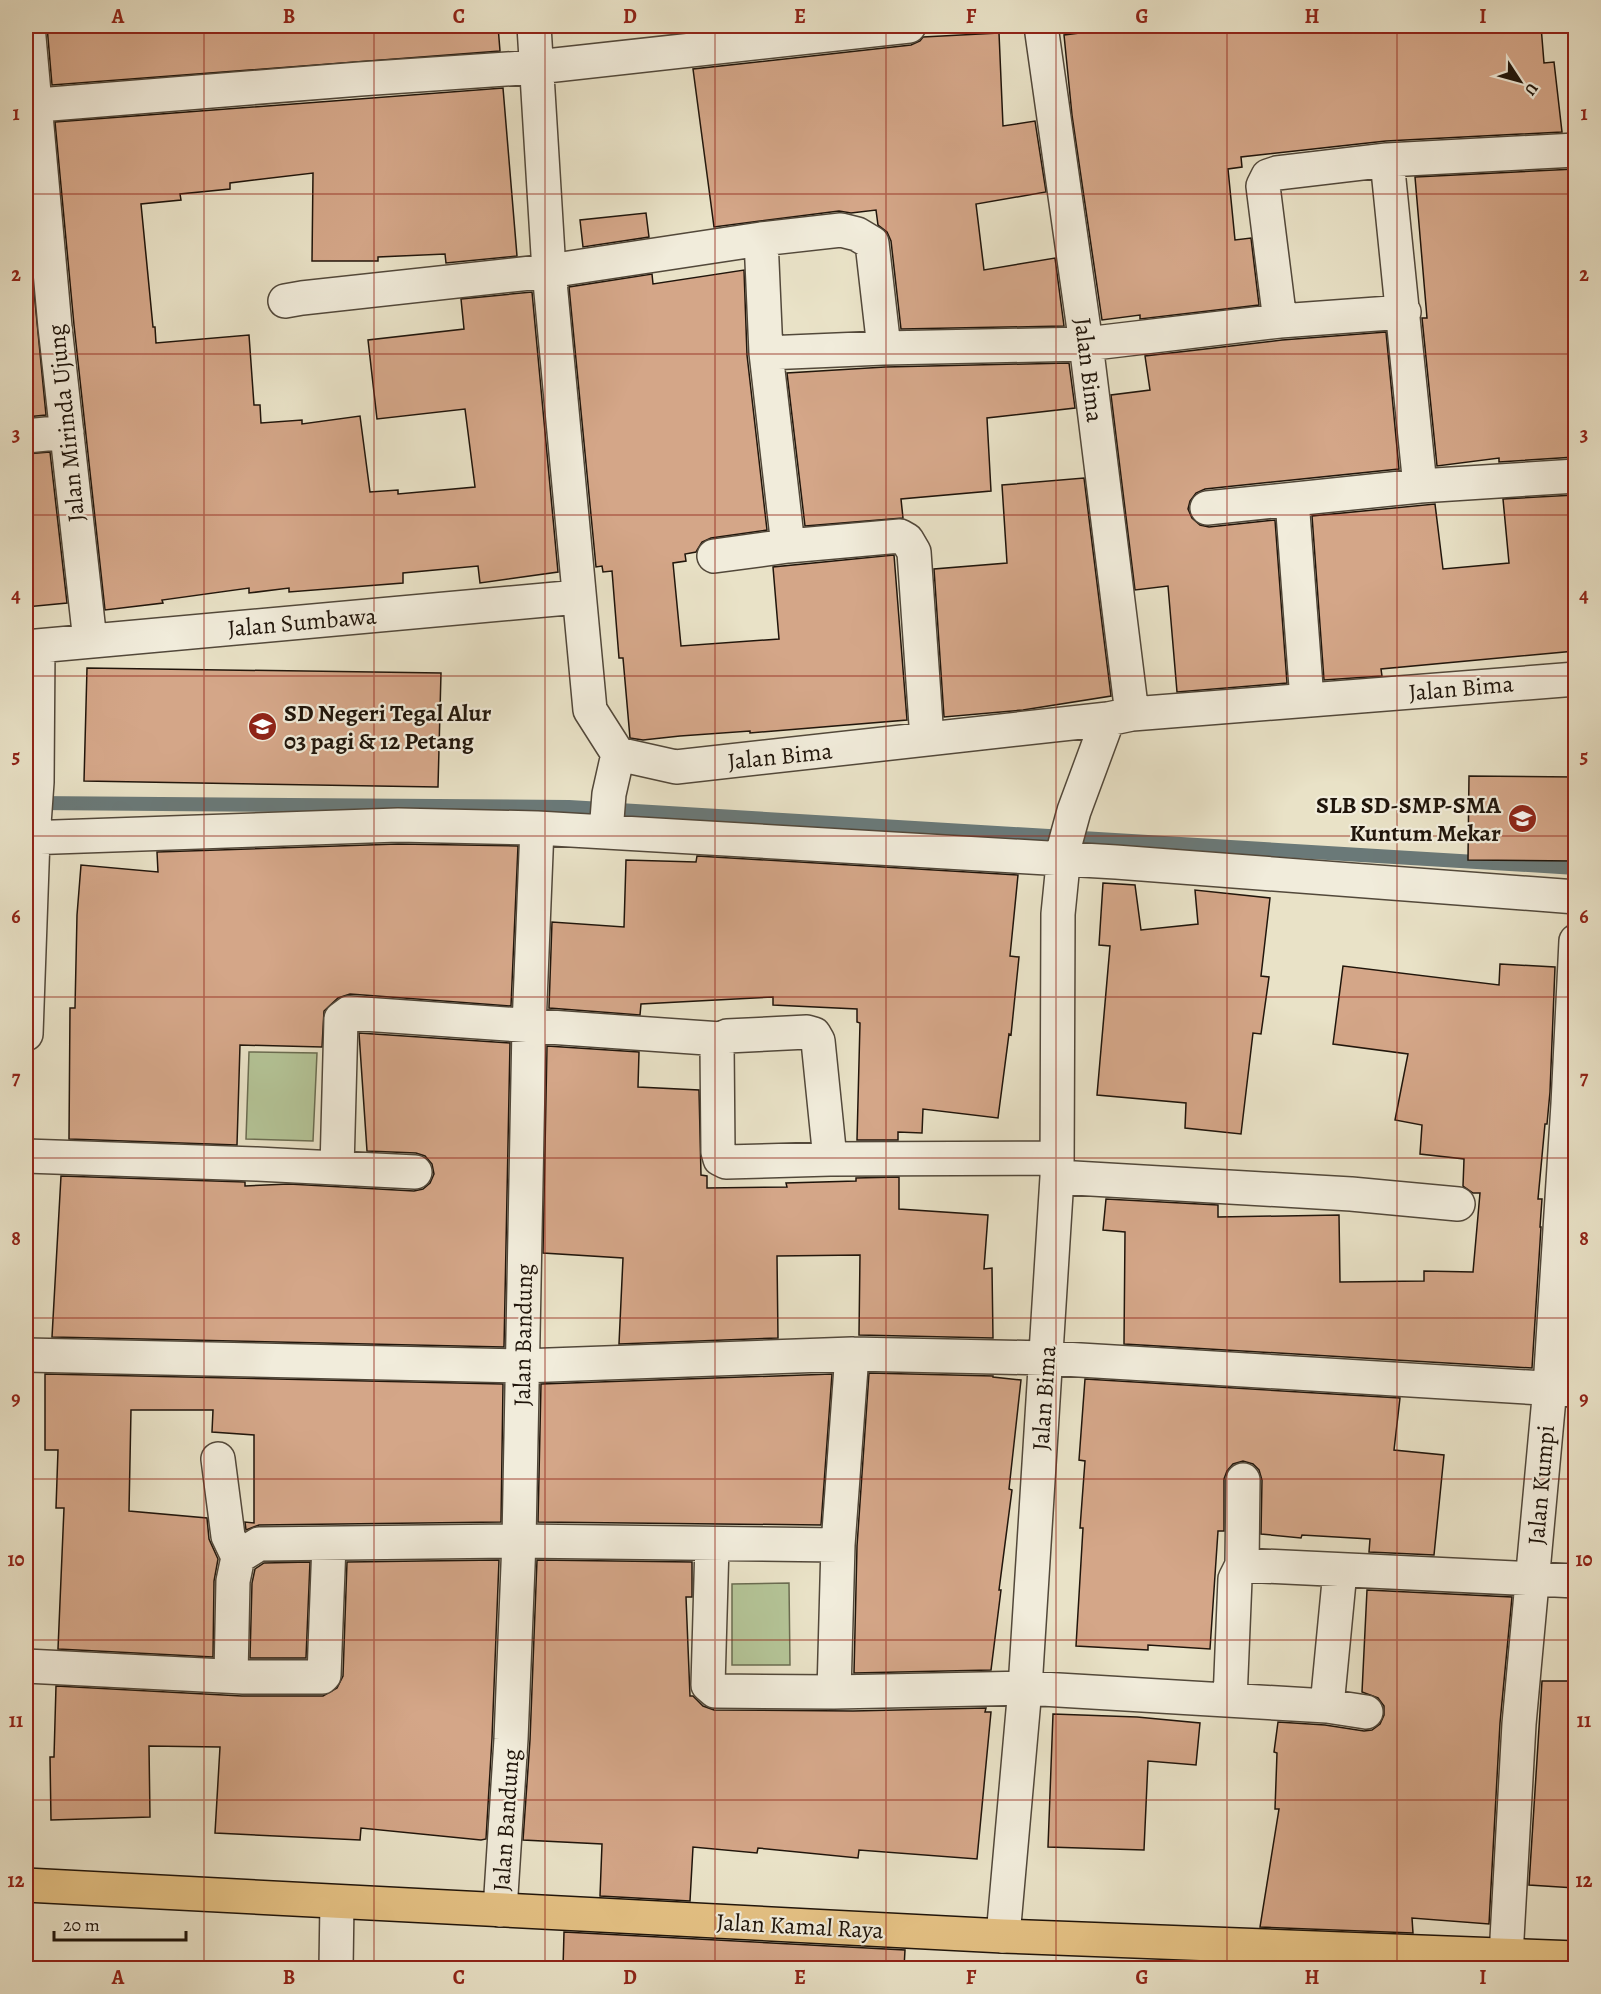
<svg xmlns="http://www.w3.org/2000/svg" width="1601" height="1994" viewBox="0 0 1601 1994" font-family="Alegreya,serif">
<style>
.green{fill:#b4c497;stroke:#6a6c51;stroke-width:1.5}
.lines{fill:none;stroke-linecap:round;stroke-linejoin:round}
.stream{stroke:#6a7978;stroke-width:14}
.building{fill:#d4a688;stroke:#20150b;stroke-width:1.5}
.minor-casing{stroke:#52483a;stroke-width:36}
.major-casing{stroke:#20150b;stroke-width:36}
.minor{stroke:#f1ecdb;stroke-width:33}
.major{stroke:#e4c184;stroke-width:33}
.grid{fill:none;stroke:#8f2418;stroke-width:1.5;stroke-opacity:0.55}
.labels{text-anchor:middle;stroke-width:4.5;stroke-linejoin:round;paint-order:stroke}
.street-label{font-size:24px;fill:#20150b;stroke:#f1ecdb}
.poi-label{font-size:24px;font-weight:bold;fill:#20150b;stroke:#f1ecdb;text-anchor:start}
.neatline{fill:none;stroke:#8f2418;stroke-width:2}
.grid-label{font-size:20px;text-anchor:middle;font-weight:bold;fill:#8f2418}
</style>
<rect width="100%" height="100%" fill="#e9e2c7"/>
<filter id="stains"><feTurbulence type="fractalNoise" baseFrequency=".00333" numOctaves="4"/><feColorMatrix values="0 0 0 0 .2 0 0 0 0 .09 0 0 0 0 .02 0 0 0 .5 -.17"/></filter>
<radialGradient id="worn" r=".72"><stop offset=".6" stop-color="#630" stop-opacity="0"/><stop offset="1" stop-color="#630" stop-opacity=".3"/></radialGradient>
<path class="green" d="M 249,1052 L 317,1053 L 313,1141 L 246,1139 Z
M 789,1583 L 790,1665 L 732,1665 L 732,1584 Z"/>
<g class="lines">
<path class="stream" d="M 34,803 L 569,807 L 1576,868"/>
</g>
<path class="building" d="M 47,26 L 498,26 L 500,51 L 52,85 Z
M 1135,26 L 1541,26 L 1544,63 L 1554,62 L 1562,132 L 1386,141 L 1241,157 L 1242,167 L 1228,169 L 1235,240 L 1251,238 L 1259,305 L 1140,319 L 1140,315 L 1102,320 L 1072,115 L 1064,35 Z
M 999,33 L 1003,126 L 1035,121 L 1046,192 L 976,204 L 984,270 L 1055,258 L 1064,326 L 901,329 L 891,241 L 887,232 L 878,225 L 876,210 L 851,213 L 839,211 L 714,227 L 693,69 L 911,45 L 920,41 L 923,37 Z
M 503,88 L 517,256 L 446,263 L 445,254 L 378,257 L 378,261 L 312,261 L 313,173 L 230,183 L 230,189 L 180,194 L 181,200 L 141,204 L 153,327 L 155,327 L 156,343 L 249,335 L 254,405 L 260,405 L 261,423 L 302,420 L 302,424 L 360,416 L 370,492 L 398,490 L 398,494 L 475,487 L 465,409 L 377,419 L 368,340 L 464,329 L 461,299 L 532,292 L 558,572 L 480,583 L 478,566 L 403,573 L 403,583 L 289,592 L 289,588 L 249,593 L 249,588 L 162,600 L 163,603 L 105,610 L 74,325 L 55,122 Z
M 1575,169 L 1575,457 L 1499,462 L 1499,458 L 1437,466 L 1422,318 L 1427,318 L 1415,177 Z
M 26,208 L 46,415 L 26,417 Z
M 646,213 L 649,237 L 583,247 L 580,220 Z
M 744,270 L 747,355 L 767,530 L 711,538 L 702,542 L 696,552 L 685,554 L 686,561 L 673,563 L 681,646 L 779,639 L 773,567 L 894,555 L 907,720 L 750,733 L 750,731 L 680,736 L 643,740 L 630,738 L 623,658 L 619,658 L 612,571 L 603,572 L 602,566 L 596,567 L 569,287 L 652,274 L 653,284 Z
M 1386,332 L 1399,469 L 1205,489 L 1196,493 L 1190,501 L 1188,509 L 1192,518 L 1200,525 L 1209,527 L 1275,520 L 1287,683 L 1177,692 L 1168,586 L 1135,590 L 1111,395 L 1150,390 L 1145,356 L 1282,340 Z
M 1069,363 L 1075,408 L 987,418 L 991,491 L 901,499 L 903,518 L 805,526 L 787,373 L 885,367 Z
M 50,452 L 67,603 L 26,607 L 26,454 Z
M 1084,478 L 1111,696 L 1023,710 L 944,717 L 934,569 L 1007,563 L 1002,485 Z
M 1575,495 L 1575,651 L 1381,669 L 1382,676 L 1324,680 L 1312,516 L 1435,504 L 1443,569 L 1509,563 L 1503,499 Z
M 87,668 L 441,673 L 438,787 L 84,781 Z
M 1469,776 L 1575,777 L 1575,861 L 1468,860 Z
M 398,844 L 518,846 L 511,1006 L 350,994 L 338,998 L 324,1011 L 322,1047 L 240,1045 L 237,1145 L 69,1139 L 70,1008 L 75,1008 L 77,915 L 81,865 L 158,872 L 157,852 Z
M 697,856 L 1018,875 L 1010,956 L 1019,957 L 1011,1035 L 1009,1034 L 998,1118 L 923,1109 L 922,1133 L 898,1132 L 898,1140 L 857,1140 L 860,1023 L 857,1022 L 857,1009 L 773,1005 L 773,997 L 641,1004 L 640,1015 L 549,1008 L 552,922 L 624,927 L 626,860 L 696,862 Z
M 1103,883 L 1135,885 L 1141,930 L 1198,924 L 1195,890 L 1270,898 L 1261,976 L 1269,977 L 1261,1034 L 1253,1033 L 1241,1134 L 1185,1128 L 1186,1103 L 1097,1095 L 1110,946 L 1099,945 Z
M 1500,964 L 1555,967 L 1550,1092 L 1547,1124 L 1545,1124 L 1538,1199 L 1542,1199 L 1540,1227 L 1541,1227 L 1532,1368 L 1124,1344 L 1125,1232 L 1103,1230 L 1106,1199 L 1218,1205 L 1218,1217 L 1339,1215 L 1340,1282 L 1424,1281 L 1424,1271 L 1473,1272 L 1480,1193 L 1473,1193 L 1463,1186 L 1464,1159 L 1420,1154 L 1422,1125 L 1395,1120 L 1408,1054 L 1333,1044 L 1343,966 L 1499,985 Z
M 359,1033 L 510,1043 L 504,1347 L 52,1337 L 61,1176 L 245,1182 L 245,1186 L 289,1184 L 414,1191 L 423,1189 L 430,1183 L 434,1174 L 432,1164 L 425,1156 L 416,1153 L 367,1151 Z
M 547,1046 L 639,1052 L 638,1087 L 699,1090 L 701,1175 L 707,1176 L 707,1188 L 787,1187 L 786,1183 L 856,1181 L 856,1178 L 899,1177 L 899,1209 L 988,1215 L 984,1269 L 992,1268 L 993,1338 L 859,1335 L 860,1255 L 777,1256 L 778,1338 L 619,1344 L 623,1258 L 543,1253 Z
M 1575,1281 L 1575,1371 L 1570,1370 Z
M 869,1373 L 993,1376 L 993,1377 L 1021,1380 L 1009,1489 L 1012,1490 L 999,1590 L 1001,1590 L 991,1670 L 854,1673 L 857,1546 Z
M 45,1374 L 503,1384 L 501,1522 L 259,1525 L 246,1530 L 245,1522 L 254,1523 L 254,1435 L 212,1432 L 213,1410 L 131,1410 L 129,1511 L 207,1518 L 209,1539 L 218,1559 L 214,1581 L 213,1657 L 58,1649 L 64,1508 L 56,1508 L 58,1450 L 45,1450 Z
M 832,1374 L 821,1525 L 538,1522 L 541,1384 Z
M 1085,1379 L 1400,1398 L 1394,1450 L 1444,1455 L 1434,1555 L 1369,1552 L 1370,1539 L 1302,1535 L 1301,1538 L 1261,1534 L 1262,1480 L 1259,1470 L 1253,1464 L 1243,1461 L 1233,1464 L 1227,1471 L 1224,1479 L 1224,1531 L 1218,1531 L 1210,1649 L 1148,1645 L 1148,1650 L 1076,1646 L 1083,1528 L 1080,1528 L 1085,1461 L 1079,1460 Z
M 499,1560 L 492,1738 L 486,1839 L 481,1840 L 361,1828 L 360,1840 L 215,1833 L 220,1747 L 149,1746 L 150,1817 L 51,1820 L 50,1757 L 54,1757 L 56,1686 L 242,1696 L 323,1696 L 337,1688 L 343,1676 L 347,1562 Z
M 537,1560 L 692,1562 L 692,1597 L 686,1597 L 690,1696 L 693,1696 L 703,1706 L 714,1710 L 853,1711 L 986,1708 L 985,1712 L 991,1712 L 977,1859 L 859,1850 L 858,1858 L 758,1848 L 757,1853 L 693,1847 L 690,1901 L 600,1896 L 602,1844 L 523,1840 L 530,1740 Z
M 310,1562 L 306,1658 L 250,1658 L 252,1583 L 255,1569 L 264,1563 Z
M 1367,1590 L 1512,1597 L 1500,1723 L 1489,1924 L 1412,1918 L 1413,1933 L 1260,1927 L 1279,1809 L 1275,1809 L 1277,1753 L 1274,1752 L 1278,1722 L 1325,1725 L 1364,1731 L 1372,1730 L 1380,1724 L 1384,1715 L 1384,1706 L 1378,1698 L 1362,1692 Z
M 1542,1681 L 1575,1681 L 1575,1888 L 1529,1885 Z
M 1053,1714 L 1137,1717 L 1200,1723 L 1196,1765 L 1148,1761 L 1144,1850 L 1048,1847 Z
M 564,1932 L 905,1950 L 904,1968 L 563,1968 Z
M 1254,1964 L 1361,1968 L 1253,1968 Z"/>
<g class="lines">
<defs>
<path id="minor" d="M 28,26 L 55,327 L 90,641
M 534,26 L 549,271 L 590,710 L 618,754 L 676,767 L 1108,719 L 1132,714 L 1576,679
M 1041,26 L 1086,344 L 1132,714
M 26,106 L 360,79 L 537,67 L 909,26
M 1387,160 L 1420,486
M 761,239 L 766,353 L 788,546
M 285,301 L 302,298 L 549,271 L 761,239 L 841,230 L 857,234 L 872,243 L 884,348
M 1280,321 L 1263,186 L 1268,176 L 1277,173 L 1387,160 L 1576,150
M 766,353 L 884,348 L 1086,344 L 1280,321 L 1404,312
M 26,436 L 67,432
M 1292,500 L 1307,700
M 1207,508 L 1420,486 L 1576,476
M 714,556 L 788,546 L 900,536 L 907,540 L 914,552 L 927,739
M 26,647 L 578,597
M 606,832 L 609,794 L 618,754
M 26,838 L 398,825 L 537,828
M 26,1034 L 33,838 L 37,782 L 38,646
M 721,1039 L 717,1045 L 718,1152 L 720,1159 L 726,1162 L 830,1159 L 1057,1158
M 26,1156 L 257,1164 L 415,1172
M 337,1168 L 341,1019 L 349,1013 L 721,1039 L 727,1036 L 807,1032 L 814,1034 L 818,1041 L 830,1159
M 1057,1177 L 1351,1194 L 1458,1204
M 26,1355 L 522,1366 L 852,1354 L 1047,1358 L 1576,1390
M 218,1459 L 228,1536 L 238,1557 L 233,1581 L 231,1676
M 712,1544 L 708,1685 L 715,1691 L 834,1692 L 1025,1688 L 1327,1706 L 1366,1712
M 238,1557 L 259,1544 L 519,1541 L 838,1545
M 1242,1565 L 1243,1480
M 26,1666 L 243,1677 L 322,1677 L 324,1675 L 329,1544
M 834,1692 L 838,1545 L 852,1354
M 1230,1700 L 1235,1579 L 1242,1565 L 1576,1581
M 1327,1706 L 1340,1571
M 500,1910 L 511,1739 L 519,1541 L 529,1027 L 537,828 L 1116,862 L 1576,897
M 1003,1936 L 1025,1688 L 1057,1177 L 1058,914 L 1065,844 L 1074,811 L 1108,719
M 1506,1956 L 1519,1724 L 1550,1387 L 1568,1104 L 1576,941
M 336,1968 L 337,1902"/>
<path id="major" d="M 26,1885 L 1003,1936 L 1576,1958"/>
</defs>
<use href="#minor" class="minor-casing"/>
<use href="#major" class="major-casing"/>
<use href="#minor" class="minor"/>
<use href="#major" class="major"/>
</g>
<path class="grid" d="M 204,26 L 204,1968M 374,26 L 374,1968M 545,26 L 545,1968M 715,26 L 715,1968M 886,26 L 886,1968M 1056,26 L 1056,1968M 1227,26 L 1227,1968M 1397,26 L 1397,1968M 26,194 L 1576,194M 26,354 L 1576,354M 26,515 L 1576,515M 26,676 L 1576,676M 26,836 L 1576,836M 26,997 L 1576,997M 26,1158 L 1576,1158M 26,1318 L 1576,1318M 26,1479 L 1576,1479M 26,1640 L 1576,1640M 26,1800 L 1576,1800"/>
<defs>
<symbol id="school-disc" viewBox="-11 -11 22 22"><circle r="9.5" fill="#8f2418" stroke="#f1ecdb"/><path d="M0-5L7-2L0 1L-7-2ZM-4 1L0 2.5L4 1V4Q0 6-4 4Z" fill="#fff"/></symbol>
</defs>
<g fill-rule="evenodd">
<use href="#school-disc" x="246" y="710" width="33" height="33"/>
<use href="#school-disc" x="1506" y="802" width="33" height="33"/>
</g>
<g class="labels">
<g class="street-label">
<text transform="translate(1089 370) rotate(83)" y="8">Jalan Bima</text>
<text transform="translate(66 423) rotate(-96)" y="8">Jalan Mirinda Ujung</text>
<text transform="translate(302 622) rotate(-5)" y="8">Jalan Sumbawa</text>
<text transform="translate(1461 688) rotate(-5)" y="8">Jalan Bima</text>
<text transform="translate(780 756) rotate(-6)" y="8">Jalan Bima</text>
<text transform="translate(523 1335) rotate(-89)" y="8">Jalan Bandung</text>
<text transform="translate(1044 1398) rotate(-86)" y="8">Jalan Bima</text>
<text transform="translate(1541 1485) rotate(-85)" y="8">Jalan Kumpi</text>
<text transform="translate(506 1820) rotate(-86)" y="8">Jalan Bandung</text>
<text transform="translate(800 1926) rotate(3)" y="8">Jalan Kamal Raya</text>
</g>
<g class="poi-label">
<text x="284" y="721">SD Negeri Tegal Alur<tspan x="284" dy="28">03 pagi &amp; 12 Petang</tspan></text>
<text x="1501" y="813" text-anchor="end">SLB SD-SMP-SMA<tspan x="1501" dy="28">Kuntum Mekar</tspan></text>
</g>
</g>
<rect width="1601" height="1994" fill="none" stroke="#e9e2c7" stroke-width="66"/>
<g transform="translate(1520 81) rotate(126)" stroke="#f1ecdb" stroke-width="4.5" paint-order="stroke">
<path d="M0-4.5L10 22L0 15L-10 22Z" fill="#20150b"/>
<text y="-9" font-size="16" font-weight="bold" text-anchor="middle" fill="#20150b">U</text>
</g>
<path d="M54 1931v9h132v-9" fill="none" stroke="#20150b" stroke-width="3"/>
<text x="63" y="1931" font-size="18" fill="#20150b" stroke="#f1ecdb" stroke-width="4.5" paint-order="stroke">20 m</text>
<rect x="33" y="33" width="1535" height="1928" class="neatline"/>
<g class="grid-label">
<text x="118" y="23">A</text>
<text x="289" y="23">B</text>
<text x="459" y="23">C</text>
<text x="630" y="23">D</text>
<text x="800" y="23">E</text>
<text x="971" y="23">F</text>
<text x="1142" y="23">G</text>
<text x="1312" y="23">H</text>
<text x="1483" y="23">I</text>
<text x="16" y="120">1</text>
<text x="1584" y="120">1</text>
<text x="16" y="281">2</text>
<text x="1584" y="281">2</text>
<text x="16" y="441">3</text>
<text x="1584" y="441">3</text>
<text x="16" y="602">4</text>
<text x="1584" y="602">4</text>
<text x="16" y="763">5</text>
<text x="1584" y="763">5</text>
<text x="16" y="923">6</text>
<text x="1584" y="923">6</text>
<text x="16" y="1084">7</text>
<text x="1584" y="1084">7</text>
<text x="16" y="1245">8</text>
<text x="1584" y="1245">8</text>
<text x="16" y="1405">9</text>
<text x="1584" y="1405">9</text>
<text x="16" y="1566">10</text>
<text x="1584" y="1566">10</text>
<text x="16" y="1727">11</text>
<text x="1584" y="1727">11</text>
<text x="16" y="1887">12</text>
<text x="1584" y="1887">12</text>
<text x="118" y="1984">A</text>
<text x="289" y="1984">B</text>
<text x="459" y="1984">C</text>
<text x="630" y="1984">D</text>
<text x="800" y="1984">E</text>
<text x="971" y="1984">F</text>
<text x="1142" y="1984">G</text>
<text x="1312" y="1984">H</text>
<text x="1483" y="1984">I</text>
</g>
<rect width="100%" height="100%" filter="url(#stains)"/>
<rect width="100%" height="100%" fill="url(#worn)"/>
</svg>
